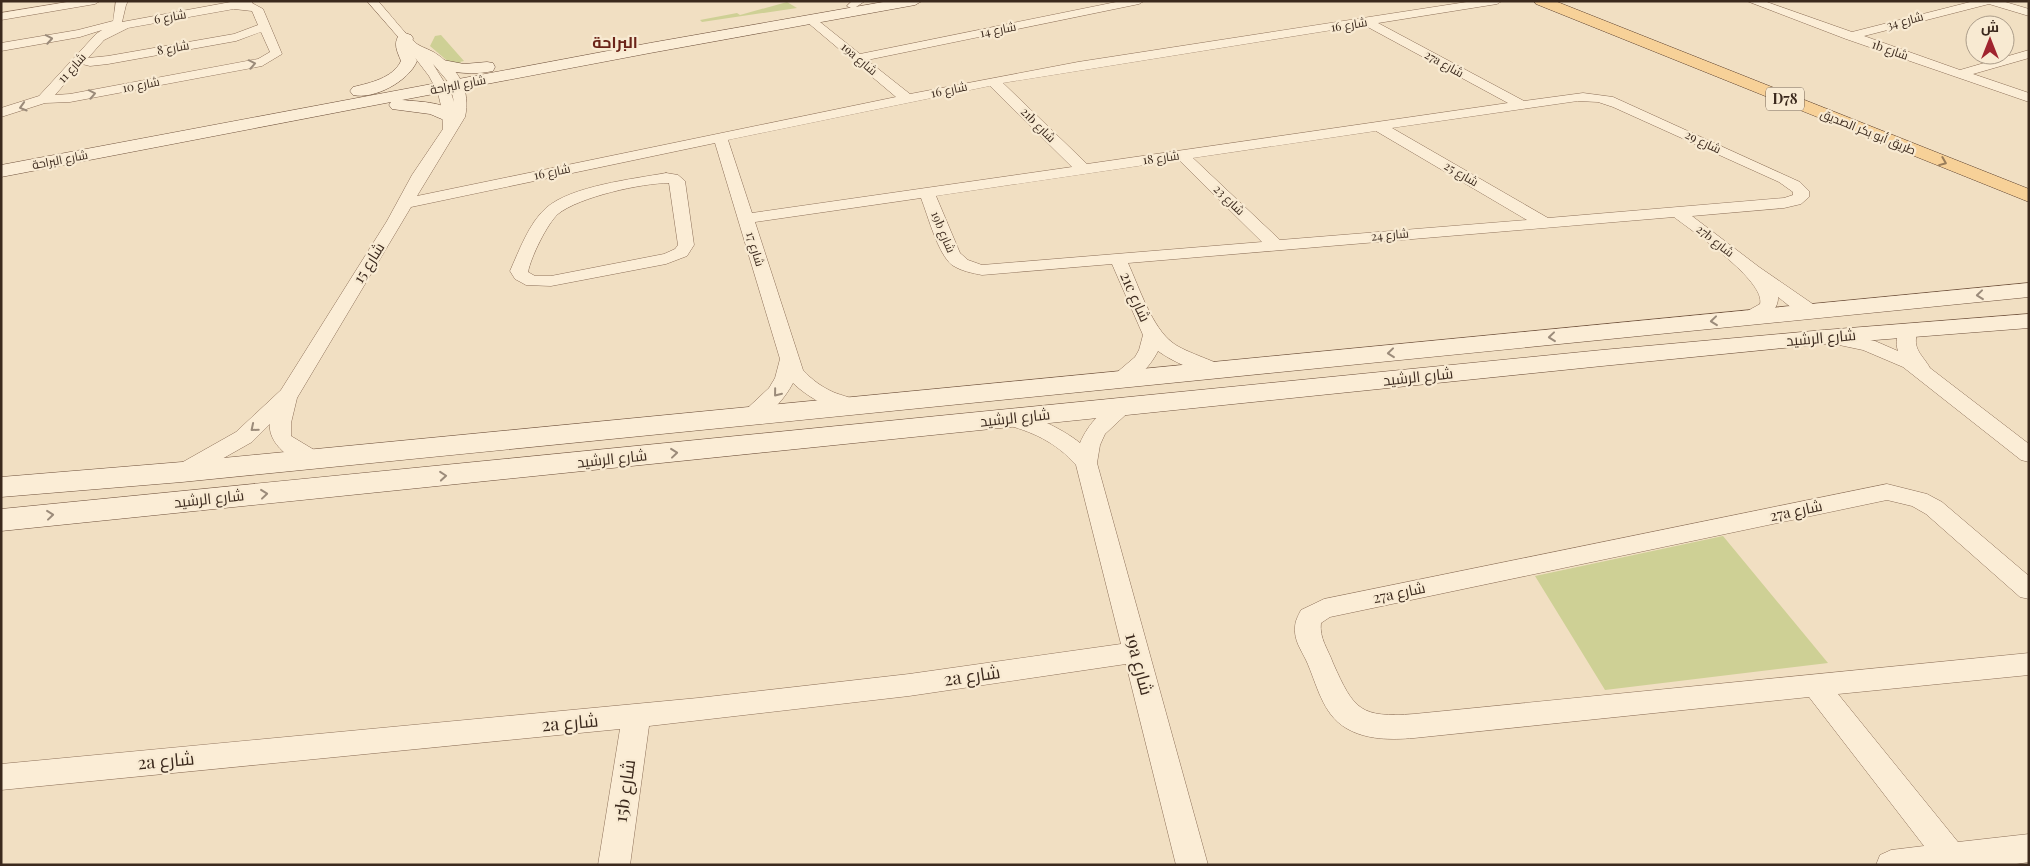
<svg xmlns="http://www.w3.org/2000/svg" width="2030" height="866" viewBox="0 0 2030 866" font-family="'Playfair Display',Cairo,serif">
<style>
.green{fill:#ced095}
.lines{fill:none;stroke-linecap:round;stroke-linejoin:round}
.street-casing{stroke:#8c6f58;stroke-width:1}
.secondary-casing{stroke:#6e503b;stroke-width:1}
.primary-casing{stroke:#5a3e2c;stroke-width:1}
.street{fill:#fbedd6;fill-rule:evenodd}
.secondary{fill:#fbedd6;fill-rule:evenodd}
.primary{fill:#f7d198;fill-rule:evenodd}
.oneway{stroke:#9b8b7a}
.oneway2{stroke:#997d5a}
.labels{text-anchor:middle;stroke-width:4.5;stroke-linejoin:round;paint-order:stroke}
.far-street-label{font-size:12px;fill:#3b291d;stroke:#f8ead2}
.shield{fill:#f8ead2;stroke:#746353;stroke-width:1}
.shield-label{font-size:14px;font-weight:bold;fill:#3b291d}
.street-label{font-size:15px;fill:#3b291d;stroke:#f8ead2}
.far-district-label{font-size:16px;font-weight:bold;fill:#6b2419;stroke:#f8ead2}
.near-street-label{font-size:18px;fill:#3b291d;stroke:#f8ead2}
</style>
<rect width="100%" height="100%" fill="#f1dfc2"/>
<path class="green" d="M 787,2 L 797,8 L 702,22 L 700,20 L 737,13 L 740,15 Z
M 441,35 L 464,61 L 460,62 L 462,64 L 451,64 L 430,46 L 435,36 Z
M 1723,536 L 1828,663 L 1605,690 L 1535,576 Z"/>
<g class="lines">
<defs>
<path id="street" d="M 73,1 L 100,1 L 95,4 L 1,20 L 1,13 Z
M 116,1 L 128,1 L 126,5 L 122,22 L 236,1 L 252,1 L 252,3 L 263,9 L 282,54 L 262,66 L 70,102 L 45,103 L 1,117 L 1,108 L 39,96 L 96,34 L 102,30 L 80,37 L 1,51 L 1,43 L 78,30 L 113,21 ZM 234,9 L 252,11 L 258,25 L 234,34 L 108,56 L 88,58 L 104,40 L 128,28 ZM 261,32 L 270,52 L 258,59 L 70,94 L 55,95 L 82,64 L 90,66 L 108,64 L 236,41 Z
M 367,1 L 378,1 C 391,15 403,32 417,44 C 423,48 432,50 438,55 C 459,70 471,91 465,117 L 417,196 L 896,97 L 807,22 L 805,20 L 811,16 L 815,18 L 860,54 L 1121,1 L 1144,1 L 1139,4 L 867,60 L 910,94 L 1078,62 L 1473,1 L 1502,1 L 1497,4 L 1378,23 L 1524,101 L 1583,93 L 1613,97 L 1800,182 L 1809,191 L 1809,197 L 1801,204 L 1784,208 L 1692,216 L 1759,267 L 1820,309 L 1822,313 L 1820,317 C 1804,321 1790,306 1778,297 C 1779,314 1757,326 1742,322 L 1740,318 L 1742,314 L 1760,304 C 1766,281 1692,231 1674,217 L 1128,263 C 1139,287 1152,328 1173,343 C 1184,352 1224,364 1228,369 L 1225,373 C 1206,378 1173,362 1158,351 C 1150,367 1132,388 1112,383 L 1109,379 L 1135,357 L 1139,350 L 1143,335 L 1112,264 L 982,275 C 972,273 961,271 952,265 C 938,254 928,216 921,198 L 755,222 L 803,370 C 812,380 822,387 833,392 C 842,396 857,398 862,406 L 859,411 C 839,416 807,397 793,383 C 784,400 763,426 742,421 L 739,416 L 769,388 L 775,378 L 780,359 L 715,143 L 411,207 L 297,398 L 291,423 L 291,436 L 321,454 L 324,459 L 321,464 C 301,470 267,446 270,424 L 252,442 L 190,477 L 182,479 L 174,477 L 171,472 L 174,467 L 236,432 L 281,390 L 387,221 L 412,175 L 443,129 L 442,110 L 438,93 L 429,76 L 406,46 ZM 1364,25 L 1508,103 L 1087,164 L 1003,83 ZM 433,64 L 450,84 L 454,102 L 451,93 ZM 990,86 L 1072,167 L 752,213 L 728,140 ZM 1578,101 L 1598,102 L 1613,107 L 1779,182 L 1793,192 L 1793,195 L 1784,198 L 1548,218 L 1392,128 ZM 1376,131 L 1527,220 L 1280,240 L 1193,158 ZM 1179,160 L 1262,242 L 982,265 L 968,260 L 960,253 L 936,196 Z
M 852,1 L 865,1 L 853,9 L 847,6 Z
M 1747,1 L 1764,1 L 1852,32 L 1974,1 L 2002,1 L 2029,9 L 2029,16 L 1989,4 L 1864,36 L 1960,70 L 2029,50 L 2029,58 L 1973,74 L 2029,93 L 2029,102 L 1846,39 Z
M 666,173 L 678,175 L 685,181 L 694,245 L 687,256 L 666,264 L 551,286 L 526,285 L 515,279 L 510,271 C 519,251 529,223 546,208 C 571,186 633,179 666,173 ZM 669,183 L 678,245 L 675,249 L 664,254 L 551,276 L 535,276 L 528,272 C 531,257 547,224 558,214 C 579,197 642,183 669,183 Z
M 1909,325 L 1916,327 L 1918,331 C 1911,349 1923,355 1930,368 L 2029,444 L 2029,462 L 2021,460 L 1903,367 L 1863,350 L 1820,341 L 1817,337 L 1820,333 L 1827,331 L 1875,341 L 1898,351 C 1895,342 1897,335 1902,327 Z
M 1124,401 L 1131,402 L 1134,407 L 1105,434 L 1100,445 L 1097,463 L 1208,865 L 1176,865 L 1126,664 L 909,696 L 649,726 L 630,865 L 598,865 L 620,729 L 1,790 L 1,764 L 698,698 L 909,674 L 1121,644 L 1076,465 C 1056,442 1031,431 1003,424 L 1000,419 L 1003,414 C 1024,409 1063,429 1080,443 C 1088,424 1104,406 1124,401 Z
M 1887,484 L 1927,494 L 1942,502 L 2029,576 L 2029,599 L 2020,597 L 1926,514 L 1912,506 L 1887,500 L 1330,617 L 1321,623 C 1319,638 1328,649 1333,663 C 1354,710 1360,718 1414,714 L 2029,653 L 2029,675 L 1838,694 L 1958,842 L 2029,834 L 2029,862 L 2010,865 L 1876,865 L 1880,855 L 1891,850 L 1924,846 L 1809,697 L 1414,738 C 1391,740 1366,740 1346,728 C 1322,714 1317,684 1306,660 C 1301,650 1294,640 1295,628 C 1295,621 1298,616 1301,610 L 1324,599 Z"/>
<path id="secondary" d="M 889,1 L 922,1 L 915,5 L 650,53 L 402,100 C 420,102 448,101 460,118 L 457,122 L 451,123 L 430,114 L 392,109 L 389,105 L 391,102 L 1,177 L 1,165 L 650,43 Z
M 405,33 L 411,35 L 413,38 L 411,48 L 417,61 C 409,81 374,100 353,95 L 350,91 L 353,87 C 370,83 393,78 401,61 C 397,51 393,44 399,35 Z
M 443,60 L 464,64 L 487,62 L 493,63 L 495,67 L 493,71 C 474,75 456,73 437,69 L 435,65 L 437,61 Z
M 2029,283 L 2029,297 L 182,482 L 1,497 L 1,477 L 182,462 Z
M 2029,314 L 2029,328 L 1824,344 L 1602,366 L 1,531 L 1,509 L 1602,350 L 1824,330 Z"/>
<path id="primary" d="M 1534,1 L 1555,1 L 2029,189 L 2029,202 L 1536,4 Z"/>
</defs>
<use href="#street" class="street-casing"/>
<use href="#secondary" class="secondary-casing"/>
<use href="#primary" class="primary-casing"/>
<use href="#street" class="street"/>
<use href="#secondary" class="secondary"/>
<use href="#primary" class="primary"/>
</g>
<defs><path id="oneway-chevron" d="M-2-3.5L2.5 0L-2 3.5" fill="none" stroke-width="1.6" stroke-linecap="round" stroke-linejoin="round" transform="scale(1.25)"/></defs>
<g class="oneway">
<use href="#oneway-chevron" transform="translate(49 39) rotate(-10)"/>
<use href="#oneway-chevron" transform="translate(252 64) rotate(-11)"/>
<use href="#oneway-chevron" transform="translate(92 94) rotate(-11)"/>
<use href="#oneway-chevron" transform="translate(23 107) rotate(163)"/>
<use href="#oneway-chevron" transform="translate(1980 295) rotate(174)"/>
<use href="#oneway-chevron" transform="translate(1714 321) rotate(174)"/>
<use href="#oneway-chevron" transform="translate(1552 337) rotate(174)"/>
<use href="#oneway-chevron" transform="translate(1391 353) rotate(174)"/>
<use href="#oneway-chevron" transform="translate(777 393) rotate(129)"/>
<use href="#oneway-chevron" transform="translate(254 428) rotate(140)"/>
<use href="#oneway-chevron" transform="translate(674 453) rotate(-6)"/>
<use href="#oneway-chevron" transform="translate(443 476) rotate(-5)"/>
<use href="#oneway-chevron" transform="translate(264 494) rotate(-6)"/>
<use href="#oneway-chevron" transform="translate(50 515) rotate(-6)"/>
</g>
<use class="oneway2" href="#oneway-chevron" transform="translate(1943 162) rotate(22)"/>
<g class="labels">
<g class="far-street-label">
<text transform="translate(170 17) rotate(-10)" y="4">شارع 6</text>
<text transform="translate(1905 21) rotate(-15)" y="4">شارع 34</text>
<text transform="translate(1349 25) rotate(-9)" y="4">شارع 16</text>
<text transform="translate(998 30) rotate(-11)" y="4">شارع 14</text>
<text transform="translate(173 48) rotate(-10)" y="4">شارع 8</text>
<text transform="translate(1890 50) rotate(19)" y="4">1b شارع</text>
<text transform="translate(859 59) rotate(40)" y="4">19a شارع</text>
<text transform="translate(1444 64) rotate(29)" y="4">27a شارع</text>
<text transform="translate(72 68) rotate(-48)" y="4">شارع 11</text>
<text transform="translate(141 85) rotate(-11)" y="4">شارع 10</text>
<text transform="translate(458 85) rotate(-11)" y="4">شارع البراحة</text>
<text transform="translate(949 90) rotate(-12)" y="4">شارع 16</text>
<text transform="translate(1038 125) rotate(45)" y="4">21b شارع</text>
<text transform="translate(1868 132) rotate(22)" y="4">طريق أبو بكر الصديق</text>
<text transform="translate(1703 142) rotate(25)" y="4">شارع 29</text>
<text transform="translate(1161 158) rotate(-8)" y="4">شارع 18</text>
<text transform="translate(60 160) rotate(-11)" y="4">شارع البراحة</text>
<text transform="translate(552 172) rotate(-12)" y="4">شارع 16</text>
<text transform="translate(1461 174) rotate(30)" y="4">شارع 25</text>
<text transform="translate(1229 200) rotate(44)" y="4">شارع 23</text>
<text transform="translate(943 232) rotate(67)" y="4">19b شارع</text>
<text transform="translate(1390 235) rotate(-5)" y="4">شارع 24</text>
<text transform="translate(1715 241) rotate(38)" y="4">27b شارع</text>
<text transform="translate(755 249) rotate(73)" y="4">شارع 17</text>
</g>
<rect class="shield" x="1766" y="87.5" width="38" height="23" rx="4"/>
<g class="shield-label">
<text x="1785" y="104">D78</text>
</g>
<g class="street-label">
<text transform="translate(369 263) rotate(-58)" y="5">شارع 15</text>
<text transform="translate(1135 297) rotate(66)" y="5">21c شارع</text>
<text transform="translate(1821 338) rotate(-5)" y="5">شارع الرشيد</text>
<text transform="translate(1418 377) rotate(-6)" y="5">شارع الرشيد</text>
<text transform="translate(1015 418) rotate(-6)" y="5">شارع الرشيد</text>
<text transform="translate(612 459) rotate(-6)" y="5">شارع الرشيد</text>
<text transform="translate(209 499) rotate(-6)" y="5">شارع الرشيد</text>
<text transform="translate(1796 511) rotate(-12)" y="5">27a شارع</text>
<text transform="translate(1399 593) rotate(-12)" y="5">27a شارع</text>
</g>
<g class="far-district-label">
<text x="615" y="48">البراحة</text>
</g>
<g class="near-street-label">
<text transform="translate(1139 664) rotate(75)" y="6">19a شارع</text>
<text transform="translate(972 676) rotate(-8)" y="6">2a شارع</text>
<text transform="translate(570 723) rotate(-5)" y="6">2a شارع</text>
<text transform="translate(166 761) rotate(-5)" y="6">2a شارع</text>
<text transform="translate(625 791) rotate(-82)" y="6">15b شارع</text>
</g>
</g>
<rect width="2030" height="866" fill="none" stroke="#3b291d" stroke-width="5"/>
<g transform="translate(1990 40)"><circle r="24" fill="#f8ead2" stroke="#ac9d8a"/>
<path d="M0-4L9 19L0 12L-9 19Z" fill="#a0242f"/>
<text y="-8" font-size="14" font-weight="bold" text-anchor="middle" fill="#3b291d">ش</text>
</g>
</svg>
